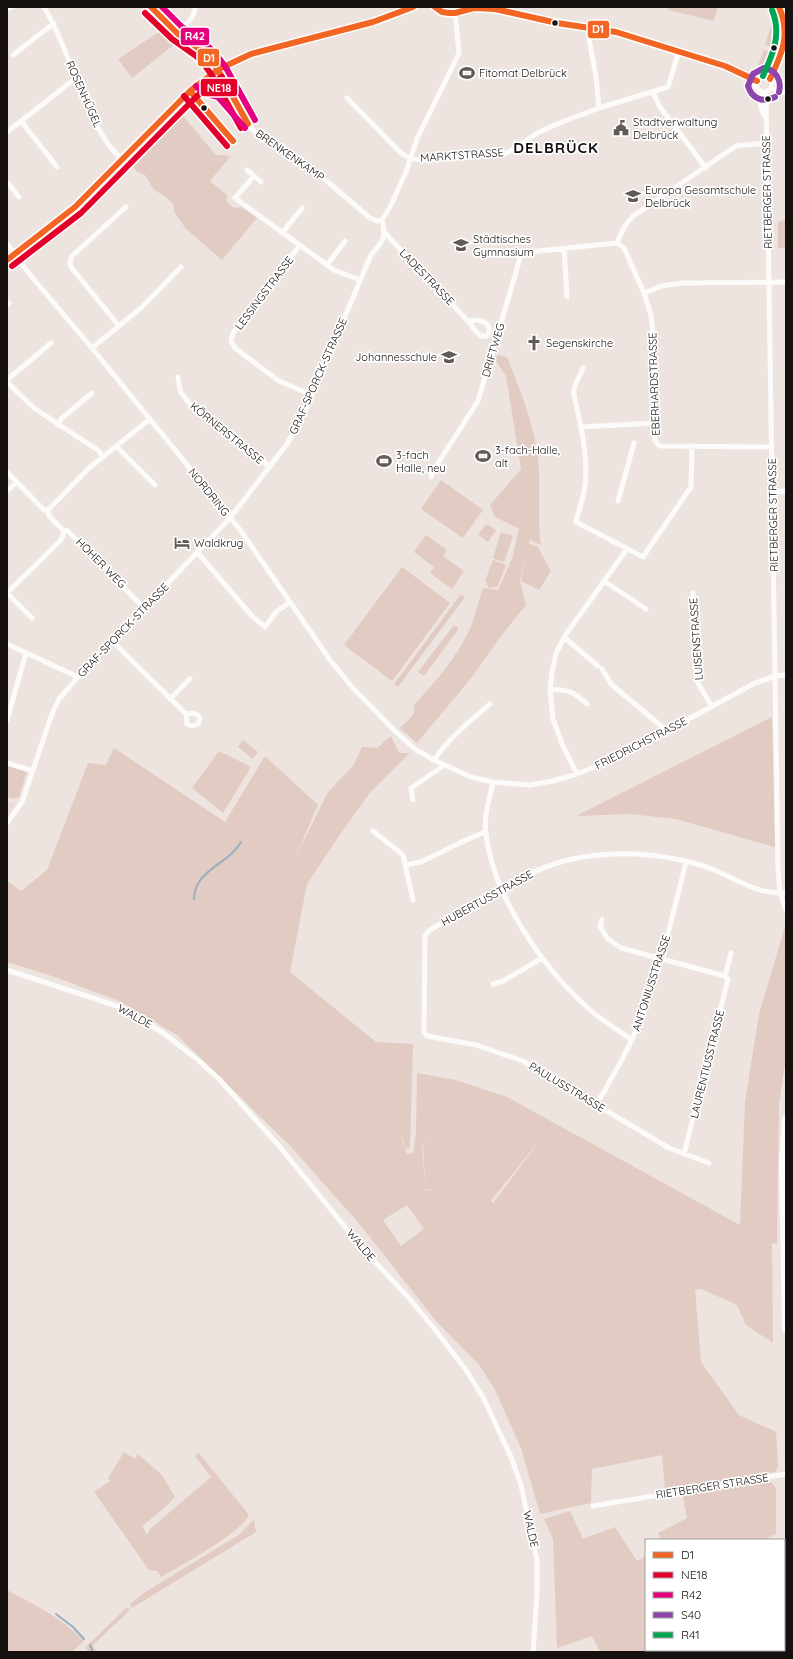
<svg xmlns="http://www.w3.org/2000/svg" width="793" height="1659" viewBox="0 0 793 1659" font-family="Quicksand,sans-serif">
<style>
.industrial{fill:#eedbdc}
.green{fill:#e2cbc2;fill-rule:evenodd}
.lines{fill:none;stroke-linecap:round;stroke-linejoin:round}
.stream{stroke:#99afc0;stroke-width:2}
.street{stroke:#fcfbfa;stroke-width:5}
.primary{stroke:#fcfbfa;stroke-width:8}
.bus-1-casing{stroke:#fff;stroke-width:9}
.bus-2-casing{stroke:#fff;stroke-width:9}
.bus-3-casing{stroke:#fff;stroke-width:9}
.bus-4-casing{stroke:#fff;stroke-width:9}
.bus-5-casing{stroke:#fff;stroke-width:9}
.bus-1{stroke:#f26522;stroke-width:6}
.bus-2{stroke:#e4002b;stroke-width:6}
.bus-3{stroke:#e5007d;stroke-width:6}
.bus-4{stroke:#8e44ad;stroke-width:6}
.bus-5{stroke:#00a651;stroke-width:6}
.bus-dot{fill:#16100e;stroke:#fff;stroke-width:1.5}
.labels{text-anchor:middle;stroke-width:3.5;stroke-linejoin:round;paint-order:stroke}
.poi-label{font-size:11px;fill:#16100e;stroke:#fff;text-anchor:start}
.street-label{font-size:11px;fill:#16100e;stroke:#fff}
.district-label{font-size:15px;font-weight:bold;letter-spacing:1px;fill:#16100e;stroke:#fff}
.line-badge{stroke:#fff;stroke-width:1.5}
.badge-label{font-size:11px;text-anchor:middle;font-weight:bold;fill:#fff}
</style>
<rect width="100%" height="100%" fill="#ede4e0"/>
<path class="industrial" d="M 7,801 L 16,804 L 7,817 Z"/>
<path class="green" d="M 669,7 L 718,7 L 714,21 L 668,10 Z
M 774,16 C 780,28 777,36 773,48 L 765,45 Z
M 162,30 L 176,43 L 132,78 L 118,59 Z
M 764,50 L 770,52 L 764,65 L 756,70 Z
M 178,110 L 216,155 L 224,155 L 230,157 L 210,181 L 227,195 L 227,202 C 231,207 234,209 241,207 L 257,218 L 222,260 L 186,229 L 174,212 L 173,204 L 165,196 L 154,190 L 145,175 L 137,172 L 130,163 L 131,158 C 140,154 144,144 151,138 C 160,129 169,119 178,110 Z
M 786,220 L 786,248 L 778,248 L 778,222 Z
M 499,355 L 507,357 C 520,390 534,423 538,459 C 541,488 537,517 541,545 L 530,540 L 529,544 L 538,547 L 551,571 L 539,590 L 521,581 L 527,551 L 520,581 L 526,605 L 501,636 L 472,677 L 417,743 L 400,728 L 414,714 L 414,705 C 435,682 455,660 469,631 C 475,618 478,602 483,588 L 498,590 L 512,559 L 519,529 L 495,517 L 490,505 L 521,469 L 506,376 L 494,358 Z
M 441,480 L 483,510 L 463,538 L 421,509 Z
M 486,524 L 496,530 L 488,542 L 478,535 Z
M 501,532 L 513,536 L 504,562 L 493,558 Z
M 426,535 L 447,550 L 443,556 L 464,571 L 452,589 L 430,573 L 434,567 L 414,552 Z
M 493,560 L 506,565 L 498,586 L 489,588 L 485,581 Z
M 402,567 L 450,603 L 392,681 L 344,645 Z
M 461,594 L 465,597 L 398,687 L 394,684 Z
M 454,625 L 459,628 L 424,676 L 418,672 Z
M 772,717 L 775,847 L 676,819 L 629,814 L 576,816 Z
M 391,736 L 399,753 L 410,753 L 369,794 L 339,836 L 307,884 L 290,972 L 376,1042 L 413,1044 L 410,1148 L 406,1149 L 392,1110 L 407,1154 L 413,1153 L 416,1133 L 417,1073 L 456,1080 L 507,1097 L 740,1225 L 745,1102 L 759,1014 L 786,923 L 786,1057 L 779,1105 L 777,1244 L 772,1243 L 773,1343 L 746,1325 L 737,1305 L 701,1289 L 695,1290 L 701,1362 L 739,1415 L 776,1432 L 778,1467 L 775,1472 L 665,1490 L 662,1455 L 592,1469 L 591,1503 L 540,1514 L 521,1448 L 495,1390 L 480,1366 L 436,1321 L 357,1221 L 291,1147 L 177,1035 L 119,1001 L 55,977 L 7,962 L 7,881 L 21,891 L 47,870 L 88,763 L 106,765 L 114,748 L 225,822 L 265,756 L 318,805 L 295,858 L 328,792 L 353,766 L 362,747 L 377,748 ZM 436,1133 L 423,1147 L 426,1190 L 436,1188 L 426,1191 L 422,1147 ZM 543,1136 L 494,1202 L 500,1206 L 491,1201 ZM 407,1205 L 424,1229 L 401,1246 L 383,1220 Z
M 243,740 L 258,752 L 253,759 L 238,747 Z
M 219,751 L 251,767 L 223,813 L 192,788 Z
M 7,764 L 27,771 L 19,797 L 13,799 L 7,797 Z
M 124,1452 L 135,1459 L 138,1454 L 162,1475 L 175,1497 L 162,1510 L 142,1526 L 147,1535 L 150,1529 L 211,1477 L 195,1456 L 199,1453 L 249,1515 C 240,1534 181,1565 161,1577 L 157,1571 L 149,1570 L 94,1492 L 110,1481 L 108,1478 Z
M 770,1481 L 776,1488 L 776,1534 L 763,1540 L 661,1540 L 658,1533 L 687,1518 L 682,1493 Z
M 570,1511 L 583,1539 L 615,1527 L 637,1561 L 646,1556 L 646,1650 L 777,1650 L 777,1652 L 600,1652 L 592,1636 L 557,1648 L 553,1539 L 544,1519 Z
M 254,1519 L 256,1532 L 132,1608 L 130,1604 L 147,1591 L 240,1534 Z
M 7,1590 C 35,1605 61,1617 84,1641 L 72,1652 L 7,1652 Z
M 127,1607 L 130,1610 L 93,1645 L 96,1652 L 88,1652 L 86,1647 Z"/>
<g class="lines">
<path class="stream" d="M 194,899 C 194,870 229,864 241,842
M 56,1614 L 73,1627 L 84,1639
M 90,1645 L 93,1652"/>
<path class="street" d="M 44,7 C 70,50 79,102 108,144 C 112,150 118,155 123,160
M 151,7 L 177,33 L 201,50 L 209,58 L 218,70 L 238,108 L 252,129 L 263,140 L 321,176 L 370,218 L 377,221 L 382,220
M 435,7 L 442,12 L 449,13 L 455,13 L 474,8 L 495,9 L 557,23 L 616,32 L 725,66 L 757,81
M 7,9 L 13,7
M 590,27 L 589,38 L 596,77 L 599,108
M 177,33 C 185,25 195,18 195,7
M 13,55 L 54,23
M756 84a8 8 0 1 1 16 0a8 8 0 1 1-16 0Z
M 765,76 L 783,41
M 770,79 C 781,56 793,31 779,7
M 772,88 L 786,93
M 760,91 L 761,108 L 765,117
M 653,92 L 660,107 L 706,168
M 766,92 L 778,869 L 780,893 L 786,910
M 347,98 L 401,153 L 410,158 L 422,160 L 507,153 L 539,132 L 562,122 L 599,108 L 668,87 L 679,51
M 21,121 L 57,167
M 7,132 L 76,78
M 247,170 L 261,182
M 254,176 L 235,198 L 334,270 L 360,280
M 7,182 L 19,197
M 382,220 L 390,207 L 406,172 L 417,139 L 459,53 L 455,13
M 283,232 L 302,208
M 385,233 L 468,321 L 474,329 L 481,336 L 487,336 L 490,331
M 617,243 L 624,248 L 644,293 L 651,315 L 653,335 L 655,441 L 660,446 L 772,447
M 7,244 L 31,276 L 92,348 L 241,531 L 330,660 L 352,687 L 395,731 L 415,749 L 434,760 L 471,777 L 493,782 L 529,785 L 553,781 L 577,774 L 617,758 L 753,684 L 775,676 L 786,675
M 300,245 L 233,333 L 231,341 L 235,348 L 279,381 L 312,395
M 564,248 L 567,297
M 7,260 L 75,207 L 190,91 C 208,74 228,62 251,54 L 373,22 L 413,7
M 327,265 L 345,241
M 644,293 L 662,286 L 682,283 L 786,282
M 7,305 L 9,303
M 468,321 C 479,319 487,320 490,331
M 119,326 L 71,267 L 70,262 L 72,256 L 126,207
M 92,348 L 142,307 L 181,267
M 178,377 L 180,391 L 192,407 L 270,467
M 7,380 L 51,343
M 7,382 L 34,408 L 99,451 L 103,457
M 655,423 L 581,427 C 585,449 588,470 584,492 C 582,502 578,512 576,522 L 643,557 L 691,487 L 692,446
M 58,425 L 61,419 L 92,393
M 581,427 L 574,395 L 574,388 L 583,368
M 117,447 L 155,485
M 7,472 L 44,510 L 48,510
M 431,477 L 433,471 L 478,401 L 521,255 L 528,252 L 617,243 L 624,227 L 633,216 L 736,146 L 767,143
M 7,491 L 17,482
M 772,492 L 786,491
M 618,501 L 634,443
M 48,510 L 49,516 L 63,530 L 68,531 L 144,608
M 48,510 L 89,468 L 150,419
M 197,552 L 251,615 L 265,627 L 276,612 L 290,602
M 604,581 L 646,609
M 7,593 L 60,541 L 63,536 L 63,530
M 7,593 L 32,618
M 693,593 L 697,681 L 712,707
M 564,637 L 598,666
M 112,641 L 186,714 L 187,724 L 192,726 L 198,724 L 200,718 C 196,712 192,713 186,714
M 7,644 L 78,677
M 602,669 L 611,684 L 667,731
M 550,690 C 568,689 574,692 587,704
M 170,699 L 190,679
M 7,720 L 26,653
M 434,760 C 449,738 470,721 490,704
M 7,763 L 33,771
M 577,774 L 563,746 L 553,719 L 550,690 L 552,672 L 556,654 L 564,637 L 627,549
M 493,782 C 490,798 483,817 486,833 C 493,896 542,967 588,1008 C 601,1020 618,1030 632,1040
M 413,800 L 411,788 L 443,766
M 7,823 L 22,802 L 52,714 L 59,699 L 78,677 L 230,518 L 287,444 L 305,411 L 371,255 C 382,242 387,238 382,220
M 373,831 L 403,855 L 413,900
M 405,865 L 421,862 L 466,840 L 485,832
M 602,919 L 600,926 L 607,938 L 621,948 L 725,976
M 7,970 L 117,1006 L 162,1032 L 198,1060 L 219,1079 L 280,1147 L 363,1249 L 408,1297 L 433,1327 L 466,1370 L 483,1397 L 511,1457 L 521,1485 L 537,1560 L 537,1594 L 533,1652
M 493,984 L 503,981 L 542,958
M 600,1098 C 606,1090 610,1080 615,1072 C 653,1007 668,933 686,862
M 684,1154 L 728,979 L 725,976 L 731,953
M 709,1163 L 669,1148 L 523,1061 L 476,1045 L 427,1036 L 424,1032 L 425,935 L 430,930 C 471,906 522,871 568,860 C 608,851 649,852 689,862 C 695,864 703,865 709,868 C 738,879 753,894 786,893
M 593,1506 L 786,1474"/>
<path class="primary" d="M 786,1118 L 783,1163 L 786,1329"/>
<defs>
<path id="bus-1" d="M 151,7 L 177,33 L 201,50 L 209,58 L 218,70 L 248,124
M 435,7 L 442,12 L 449,13 L 455,13 L 474,8 L 495,9 L 557,23 L 616,32 L 725,66 L 757,81
M 770,79 C 782,54 791,34 779,7
M 190,91 L 233,141
M 7,260 L 75,207 L 190,91 L 219,69 L 251,54 L 373,22 L 413,7"/>
<path id="bus-2" d="M 145,13 L 172,39 L 196,56 L 203,63 L 211,74 L 241,128
M 184,96 L 227,146
M 12,266 L 81,213 L 196,97 L 213,82 L 222,77"/>
<path id="bus-3" d="M 162,7 L 182,27 L 206,44 L 215,53 L 225,66 L 255,120
M 196,86 L 203,93 L 218,97 L 245,128"/>
<path id="bus-4" d="M 775,97 C 763,103 752,99 748,86 L 753,74 L 764,68 C 776,70 782,80 779,92"/>
<path id="bus-5" d="M 763,76 C 773,54 782,34 772,10"/>
</defs>
<use href="#bus-1" class="bus-1-casing"/>
<use href="#bus-2" class="bus-2-casing"/>
<use href="#bus-3" class="bus-3-casing"/>
<use href="#bus-4" class="bus-4-casing"/>
<use href="#bus-5" class="bus-5-casing"/>
<use href="#bus-1" class="bus-1"/>
<use href="#bus-2" class="bus-2"/>
<use href="#bus-3" class="bus-3"/>
<use href="#bus-4" class="bus-4"/>
<use href="#bus-5" class="bus-5"/>
</g>
<defs>
<symbol id="stadium-bare" viewBox="-9 -9 18 18"><path d="M0-5a6.5 5 0 1 0 0 10a6.5 5 0 1 0 0-10ZM-3.5-1.8h7v3.6h-7Z" fill="#615a58" stroke="#fff" stroke-width="2.5" paint-order="stroke"/></symbol>
<symbol id="civic-bare" viewBox="-9 -9 18 18"><path d="M-.6-6.5H3V-4.5H.6V-3L4-1V1h2V6H-6V1h2V-1L-.6-3ZM-1.2 2.5V6h2.4V2.5Z" fill="#615a58" stroke="#fff" stroke-width="2.5" paint-order="stroke"/></symbol>
<symbol id="school-bare" viewBox="-9 -9 18 18"><path d="M0-5L7-2L0 1L-7-2ZM-4 1L0 2.5L4 1V4Q0 6-4 4Z" fill="#615a58" stroke="#fff" stroke-width="2.5" paint-order="stroke"/></symbol>
<symbol id="church-bare" viewBox="-9 -9 18 18"><path d="M-1.2-6h2.4v3.5h3.3v2.4h-3.3V6h-2.4V-.1h-3.3v-2.4h3.3Z" fill="#615a58" stroke="#fff" stroke-width="2.5" paint-order="stroke"/></symbol>
<symbol id="hotel-bare" viewBox="-9 -9 18 18"><path d="M-6-4.5h1.5V1H6V5H4.5V3h-9V5H-6ZM-4 0a1.8 1.8 0 1 1 3.6 0ZM.5 0V-2.5h3Q6-2.5 6 0Z" fill="#615a58" stroke="#fff" stroke-width="2.5" paint-order="stroke"/></symbol>
</defs>
<g fill-rule="evenodd">
<use href="#stadium-bare" x="456" y="62" width="22" height="22"/>
<use href="#civic-bare" x="610" y="117" width="22" height="22"/>
<use href="#school-bare" x="622" y="185" width="22" height="22"/>
<use href="#school-bare" x="450" y="234" width="22" height="22"/>
<use href="#church-bare" x="523" y="332" width="22" height="22"/>
<use href="#school-bare" x="438" y="346" width="22" height="22"/>
<use href="#stadium-bare" x="472" y="445" width="22" height="22"/>
<use href="#stadium-bare" x="373" y="450" width="22" height="22"/>
<use href="#hotel-bare" x="171" y="532" width="22" height="22"/>
</g>
<g class="bus-dot">
<circle cx="555" cy="23" r="3.5"/>
<circle cx="774" cy="48" r="3.5"/>
<circle cx="768" cy="99" r="3.5"/>
<circle cx="204" cy="108" r="3.5"/>
</g>
<g class="labels">
<g class="poi-label">
<text x="479" y="77">Fitomat Delbrück</text>
<text x="633" y="126">Stadtverwaltung<tspan x="633" dy="13">Delbrück</tspan></text>
<text x="645" y="194">Europa Gesamtschule<tspan x="645" dy="13">Delbrück</tspan></text>
<text x="473" y="243">Städtisches<tspan x="473" dy="13">Gymnasium</tspan></text>
<text x="546" y="347">Segenskirche</text>
<text x="437" y="361" text-anchor="end">Johannesschule</text>
<text x="495" y="454">3-fach-Halle,<tspan x="495" dy="13">alt</tspan></text>
<text x="396" y="459">3-fach<tspan x="396" dy="13">Halle, neu</tspan></text>
<text x="194" y="547">Waldkrug</text>
</g>
<g class="street-label">
<text transform="translate(84 94) rotate(66)" y="4">ROSENHÜGEL</text>
<text transform="translate(290 155) rotate(35)" y="4">BRENKENKAMP</text>
<text transform="translate(462 155) rotate(-4)" y="4">MARKTSTRASSE</text>
<text transform="translate(767 192) rotate(-91)" y="4">RIETBERGER STRASSE</text>
<text transform="translate(427 277) rotate(46)" y="4">LADESTRASSE</text>
<text transform="translate(264 293) rotate(-53)" y="4">LESSINGSTRASSE</text>
<text transform="translate(493 350) rotate(-74)" y="4">DRIFTWEG</text>
<text transform="translate(318 376) rotate(-66)" y="4">GRAF-SPORCK-STRASSE</text>
<text transform="translate(654 384) rotate(-92)" y="4">EBERHARDSTRASSE</text>
<text transform="translate(227 433) rotate(39)" y="4">KÖRNERSTRASSE</text>
<text transform="translate(209 492) rotate(51)" y="4">NORDRING</text>
<text transform="translate(773 515) rotate(-91)" y="4">RIETBERGER STRASSE</text>
<text transform="translate(101 563) rotate(45)" y="4">HOHER WEG</text>
<text transform="translate(123 630) rotate(-46)" y="4">GRAF-SPORCK-STRASSE</text>
<text transform="translate(696 639) rotate(-94)" y="4">LUISENSTRASSE</text>
<text transform="translate(641 743) rotate(-27)" y="4">FRIEDRICHSTRASSE</text>
<text transform="translate(487 898) rotate(-29)" y="4">HUBERTUSSTRASSE</text>
<text transform="translate(651 983) rotate(-72)" y="4">ANTONIUSSTRASSE</text>
<text transform="translate(135 1016) rotate(29)" y="4">WALDE</text>
<text transform="translate(707 1064) rotate(-76)" y="4">LAURENTIUSSTRASSE</text>
<text transform="translate(567 1087) rotate(31)" y="4">PAULUSSTRASSE</text>
<text transform="translate(361 1245) rotate(50)" y="4">WALDE</text>
<text transform="translate(712 1486) rotate(-9)" y="4">RIETBERGER STRASSE</text>
<text transform="translate(531 1529) rotate(78)" y="4">WALDE</text>
</g>
<g class="district-label">
<text x="556" y="153">DELBRÜCK</text>
</g>
</g>
<g class="line-badge">
<rect x="587" y="20" width="23" height="19" rx="4" fill="#f26522"/>
<rect x="180" y="27" width="30" height="19" rx="4" fill="#e5007d"/>
<rect x="197" y="48" width="23" height="19" rx="4" fill="#f26522"/>
<rect x="200" y="78" width="38" height="19" rx="4" fill="#e4002b"/>
</g>
<g class="badge-label">
<text x="598" y="33">D1</text>
<text x="195" y="40">R42</text>
<text x="209" y="62">D1</text>
<text x="219" y="92">NE18</text>
</g>
<rect width="793" height="1659" fill="none" stroke="#16100e" stroke-width="16"/>
<rect x="645" y="1539" width="140" height="112" fill="#ffffff" stroke="#a29f9f"/>
<rect x="653" y="1552" width="20" height="6" fill="#f26522" stroke="#a29f9f"/>
<text x="681" y="1559" font-size="12" fill="#16100e">D1</text>
<rect x="653" y="1572" width="20" height="6" fill="#e4002b" stroke="#a29f9f"/>
<text x="681" y="1579" font-size="12" fill="#16100e">NE18</text>
<rect x="653" y="1592" width="20" height="6" fill="#e5007d" stroke="#a29f9f"/>
<text x="681" y="1599" font-size="12" fill="#16100e">R42</text>
<rect x="653" y="1612" width="20" height="6" fill="#8e44ad" stroke="#a29f9f"/>
<text x="681" y="1619" font-size="12" fill="#16100e">S40</text>
<rect x="653" y="1632" width="20" height="6" fill="#00a651" stroke="#a29f9f"/>
<text x="681" y="1639" font-size="12" fill="#16100e">R41</text>
</svg>
